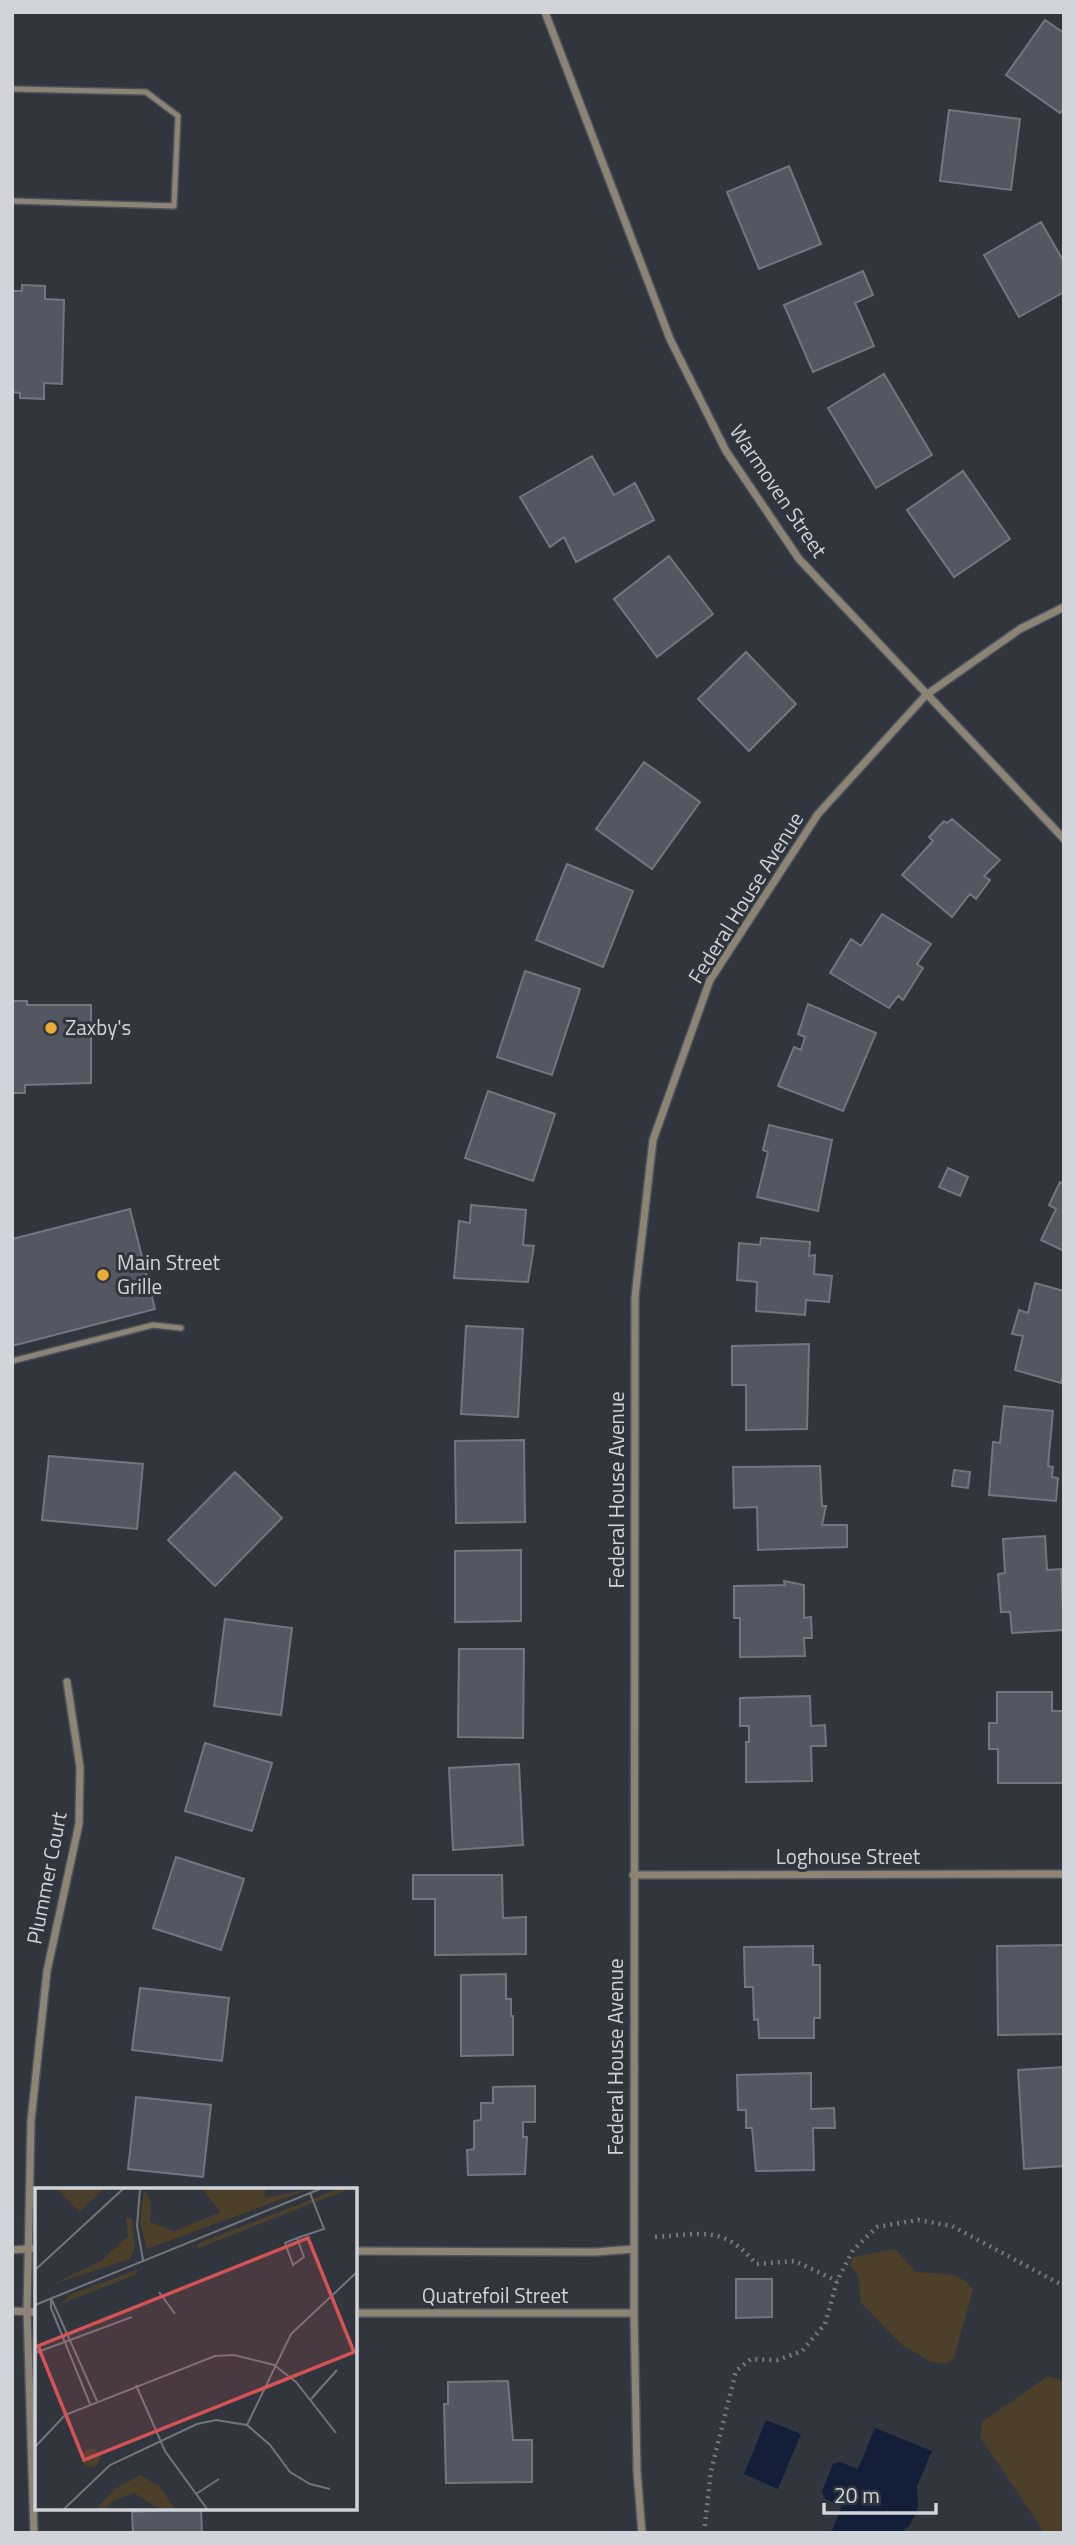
<svg xmlns="http://www.w3.org/2000/svg" width="1076" height="2545" viewBox="0 0 1076 2545" font-family="'Titillium Web',sans-serif">
<style>
.green{fill:#4d402b}
.water{fill:#131e38}
.building{fill:#525761;stroke:#717680;stroke-width:2}
.lines{fill:none;stroke-linecap:round;stroke-linejoin:round}
.service-casing{stroke:#4e525a;stroke-width:8}
.minor-casing{stroke:#4e525a;stroke-width:10}
.path{stroke:#747880;stroke-width:4.5;stroke-dasharray:2 5;stroke-linecap:butt}
.service{stroke:#8d8476;stroke-width:5}
.minor{stroke:#8d8476;stroke-width:7}
.poi-dot{fill:#e8ab37;stroke:#31353e;stroke-width:2.5}
.labels{text-anchor:middle;stroke-width:6;stroke-linejoin:round;paint-order:stroke}
.street-label{font-size:21px;fill:#d1d4da;stroke:#31353e}
.poi-label{font-size:21px;fill:#d1d4da;stroke:#31353e;text-anchor:start}
.inset-road{fill:none;stroke:#71757c;stroke-width:2}
.view{fill:#d55354;fill-opacity:0.15;stroke:#d55354;stroke-width:3.5}
.inset-edge{fill:none;stroke:#d1d4da;stroke-width:3.5}
</style>
<rect width="100%" height="100%" fill="#31353e"/>
<path class="green" d="M 895,2249 L 916,2272 C 938,2274 958,2270 973,2289 L 954,2358 L 946,2364 L 929,2361 L 901,2344 L 861,2303 L 858,2275 L 850,2266 L 853,2257 Z
M 1048,2376 L 1064,2381 L 1064,2533 L 1045,2533 L 980,2437 L 982,2422 Z"/>
<path class="water" d="M 766,2420 L 801,2434 L 778,2489 L 744,2474 Z
M 875,2428 L 932,2451 L 917,2486 L 918,2507 L 910,2525 L 900,2533 L 831,2533 L 842,2506 L 825,2499 L 822,2491 L 833,2464 L 840,2462 L 858,2469 Z"/>
<path class="building" d="M 1045,20 L 1064,33 L 1064,107 L 1060,113 L 1006,75 Z
M 949,110 L 1020,119 L 1011,190 L 940,181 Z
M 789,166 L 821,244 L 759,269 L 727,192 Z
M 1041,222 L 1064,262 L 1064,292 L 1019,317 L 984,255 Z
M 863,271 L 873,295 L 855,303 L 874,346 L 813,372 L 784,305 Z
M 22,285 L 45,286 L 45,299 L 64,300 L 62,384 L 44,383 L 44,399 L 20,398 L 20,393 L 12,392 L 12,291 L 22,291 Z
M 884,374 L 932,455 L 876,488 L 828,408 Z
M 592,456 L 614,495 L 635,483 L 654,520 L 576,562 L 564,537 L 550,547 L 520,497 Z
M 963,471 L 1010,539 L 954,577 L 907,510 Z
M 669,556 L 713,614 L 657,657 L 614,599 Z
M 746,652 L 796,704 L 749,751 L 698,699 Z
M 644,762 L 700,802 L 652,869 L 596,829 Z
M 952,819 L 1000,860 L 984,876 L 990,880 L 976,899 L 970,894 L 952,917 L 902,875 L 933,841 L 929,837 L 944,821 L 947,823 Z
M 567,864 L 633,891 L 603,967 L 536,940 Z
M 882,914 L 931,944 L 917,964 L 923,968 L 903,1000 L 898,996 L 889,1008 L 830,973 L 851,939 L 861,946 Z
M 525,971 L 580,989 L 552,1075 L 497,1057 Z
M 12,1001 L 27,1001 L 27,1005 L 91,1005 L 91,1083 L 25,1085 L 25,1093 L 12,1093 Z
M 808,1004 L 876,1033 L 843,1111 L 778,1086 L 794,1047 L 801,1050 L 805,1037 L 798,1034 Z
M 488,1091 L 555,1114 L 533,1181 L 465,1158 Z
M 769,1125 L 832,1140 L 818,1211 L 757,1197 L 768,1152 L 763,1150 Z
M 948,1168 L 968,1177 L 960,1196 L 939,1187 Z
M 1060,1182 L 1064,1184 L 1064,1251 L 1041,1240 L 1056,1209 L 1049,1205 Z
M 471,1205 L 526,1210 L 523,1245 L 534,1246 L 528,1282 L 454,1278 L 459,1221 L 470,1223 Z
M 130,1209 L 155,1309 L 12,1346 L 12,1239 Z
M 761,1238 L 810,1242 L 809,1256 L 815,1255 L 814,1274 L 832,1276 L 829,1302 L 806,1300 L 805,1315 L 756,1311 L 757,1282 L 737,1280 L 739,1243 L 760,1245 Z
M 1035,1283 L 1064,1291 L 1064,1372 L 1061,1383 L 1015,1370 L 1023,1336 L 1012,1334 L 1019,1310 L 1028,1313 Z
M 466,1326 L 523,1329 L 518,1417 L 461,1414 Z
M 809,1344 L 807,1429 L 746,1430 L 746,1385 L 732,1385 L 732,1346 Z
M 1004,1406 L 1053,1411 L 1048,1466 L 1053,1467 L 1052,1477 L 1058,1478 L 1056,1501 L 989,1495 L 993,1442 L 1000,1443 Z
M 524,1440 L 525,1522 L 456,1523 L 455,1441 Z
M 49,1456 L 143,1464 L 137,1529 L 42,1520 Z
M 820,1466 L 822,1506 L 826,1506 L 822,1525 L 847,1525 L 847,1547 L 758,1550 L 757,1507 L 734,1508 L 733,1467 Z
M 954,1470 L 970,1472 L 968,1488 L 952,1486 Z
M 235,1472 L 282,1518 L 215,1586 L 168,1540 Z
M 1045,1536 L 1047,1570 L 1061,1569 L 1064,1630 L 1012,1633 L 1010,1612 L 1001,1612 L 998,1574 L 1005,1573 L 1003,1539 Z
M 521,1550 L 521,1621 L 455,1622 L 455,1551 Z
M 784,1581 L 804,1585 L 804,1618 L 811,1617 L 812,1638 L 804,1638 L 805,1656 L 740,1657 L 740,1618 L 734,1618 L 734,1586 L 785,1585 Z
M 225,1619 L 292,1628 L 281,1715 L 214,1706 Z
M 459,1649 L 524,1649 L 523,1738 L 458,1737 Z
M 997,1692 L 1052,1692 L 1052,1711 L 1064,1711 L 1064,1783 L 998,1783 L 998,1749 L 989,1749 L 989,1723 L 997,1723 Z
M 810,1696 L 811,1726 L 825,1725 L 826,1746 L 811,1746 L 812,1781 L 746,1782 L 746,1742 L 749,1742 L 749,1726 L 740,1726 L 740,1698 Z
M 205,1743 L 272,1763 L 252,1831 L 185,1811 Z
M 519,1764 L 523,1845 L 453,1850 L 449,1768 Z
M 176,1857 L 244,1879 L 221,1950 L 153,1928 Z
M 413,1875 L 502,1875 L 503,1918 L 526,1917 L 526,1954 L 435,1955 L 435,1899 L 413,1899 Z
M 1064,1945 L 1063,2034 L 998,2035 L 997,1946 Z
M 813,1946 L 813,1965 L 820,1965 L 820,2018 L 814,2018 L 814,2038 L 759,2038 L 758,2019 L 754,2020 L 753,1987 L 745,1987 L 744,1947 Z
M 506,1974 L 506,1999 L 511,1999 L 511,2016 L 513,2016 L 513,2055 L 461,2056 L 461,1975 Z
M 140,1988 L 229,1998 L 222,2061 L 132,2050 Z
M 1064,2067 L 1064,2166 L 1024,2169 L 1018,2070 Z
M 811,2073 L 811,2109 L 834,2108 L 835,2128 L 813,2128 L 814,2170 L 756,2171 L 752,2128 L 746,2128 L 746,2110 L 738,2110 L 737,2075 Z
M 535,2086 L 535,2122 L 523,2122 L 523,2137 L 527,2137 L 525,2174 L 468,2175 L 467,2150 L 474,2149 L 474,2121 L 481,2120 L 481,2103 L 493,2103 L 493,2087 Z
M 136,2097 L 211,2105 L 203,2177 L 128,2169 Z
M 736,2279 L 772,2279 L 772,2317 L 736,2318 Z
M 508,2381 L 513,2440 L 532,2440 L 532,2482 L 446,2483 L 444,2404 L 448,2404 L 448,2382 Z
M 201,2508 L 202,2533 L 133,2533 L 132,2512 Z"/>
<g class="lines">
<defs>
<path id="service" d="M 12,89 L 146,92 L 178,116 L 174,206 L 12,201
M 12,1361 L 153,1325 L 181,1328"/>
<path id="minor" d="M 545,12 L 670,339 L 726,451 L 799,559 L 1064,839
M 633,1875 L 1064,1874
M 12,2250 L 37,2248
M 355,2251 L 595,2252 L 634,2249
M 12,2311 L 37,2312
M 355,2313 L 634,2313
M 34,2533 L 27,2311 L 31,2121 L 47,1971 L 79,1824 L 80,1767 L 67,1682
M 642,2533 L 637,2471 L 634,2313 L 635,1297 L 653,1140 L 710,980 L 818,814 L 926,695 L 1020,629 L 1064,607"/>
</defs>
<use href="#service" class="service-casing"/>
<use href="#minor" class="minor-casing"/>
<path class="path" d="M 655,2237 C 701,2234 724,2225 756,2264 L 795,2261 L 837,2281
M 704,2533 L 711,2471 L 736,2371 L 751,2359 L 778,2360 L 802,2351 L 825,2324 L 837,2281 L 853,2250 L 877,2227 L 918,2220 L 952,2226 L 1064,2286"/>
<use href="#service" class="service"/>
<use href="#minor" class="minor"/>
</g>
<g class="poi-dot">
<circle cx="51" cy="1028" r="7"/>
<circle cx="103" cy="1275" r="7"/>
</g>
<g class="labels">
<g class="street-label">
<text transform="translate(778 491) rotate(56)" y="7">Warmoven Street</text>
<text transform="translate(746 898) rotate(-58)" y="7">Federal House Avenue</text>
<text transform="translate(617 1490) rotate(-90)" y="7">Federal House Avenue</text>
<text x="848" y="1864">Loghouse Street</text>
<text transform="translate(47 1878) rotate(-79)" y="7">Plummer Court</text>
<text transform="translate(616 2057) rotate(-90)" y="7">Federal House Avenue</text>
<text x="495" y="2303">Quatrefoil Street</text>
</g>
<g class="poi-label">
<text x="65" y="1035">Zaxby's</text>
<text x="117" y="1270">Main Street<tspan x="117" dy="24">Grille</tspan></text>
</g>
</g>
<g transform="translate(35 2188)">
<rect width="322" height="322" fill="#31353e"/>
<path d="M 22,1 L 69,1 L 44,24 ZM 167,1 L 231,1 L 229,10 L 274,1 L 112,61 L 105,34 L 109,2 L 116,13 L 115,34 L 139,43 L 186,24 ZM 303,1 L 314,1 L 161,61 L 164,55 ZM 91,30 L 97,31 L 100,59 L 95,71 L 16,97 L 66,73 L 93,48 ZM 104,81 L 100,87 L 26,116 L 35,107 ZM47 270a9 9 0 1 1 18 0a9 9 0 1 1-18 0ZM 105,287 L 125,299 L 140,321 L 125,321 L 99,305 L 79,312 L 71,321 L 61,321 L 80,301 Z" fill="#4d402b"/>
<path class="inset-road" d="M 105,1 L 102,38 L 108,72M 262,50 L 269,69 L 258,77 L 250,55 L 262,50 L 289,41 L 275,5M 0,82 L 88,1M 124,104 L 140,126M 16,110 L 62,213M 16,111 L 16,120 L 55,216M 0,117 L 285,1M 0,165 L 97,129M 101,197 L 130,263 L 172,321M 276,211 L 302,182M 212,237 L 256,146 L 322,84M 0,259 L 30,227 L 180,168 L 199,167 L 239,177 L 261,194 L 301,245M 161,306 L 184,291M 29,321 L 75,277 L 162,236 L 181,232 L 212,237 L 235,257 L 255,284 L 275,296 L 295,301"/>
<path class="view" d="M 273,50 L 319,164 L 49,272 L 3,158 Z"/>
<rect width="322" height="322" class="inset-edge"/>
</g>
<rect width="1076" height="2545" fill="none" stroke="#d1d4da" stroke-width="28"/>
<path d="M824 2503v10h112v-10" fill="none" stroke="#d1d4da" stroke-width="3.5"/>
<text x="834" y="2503" font-size="21" fill="#d1d4da" stroke="#31353e" stroke-width="5" paint-order="stroke">20 m</text>
</svg>
